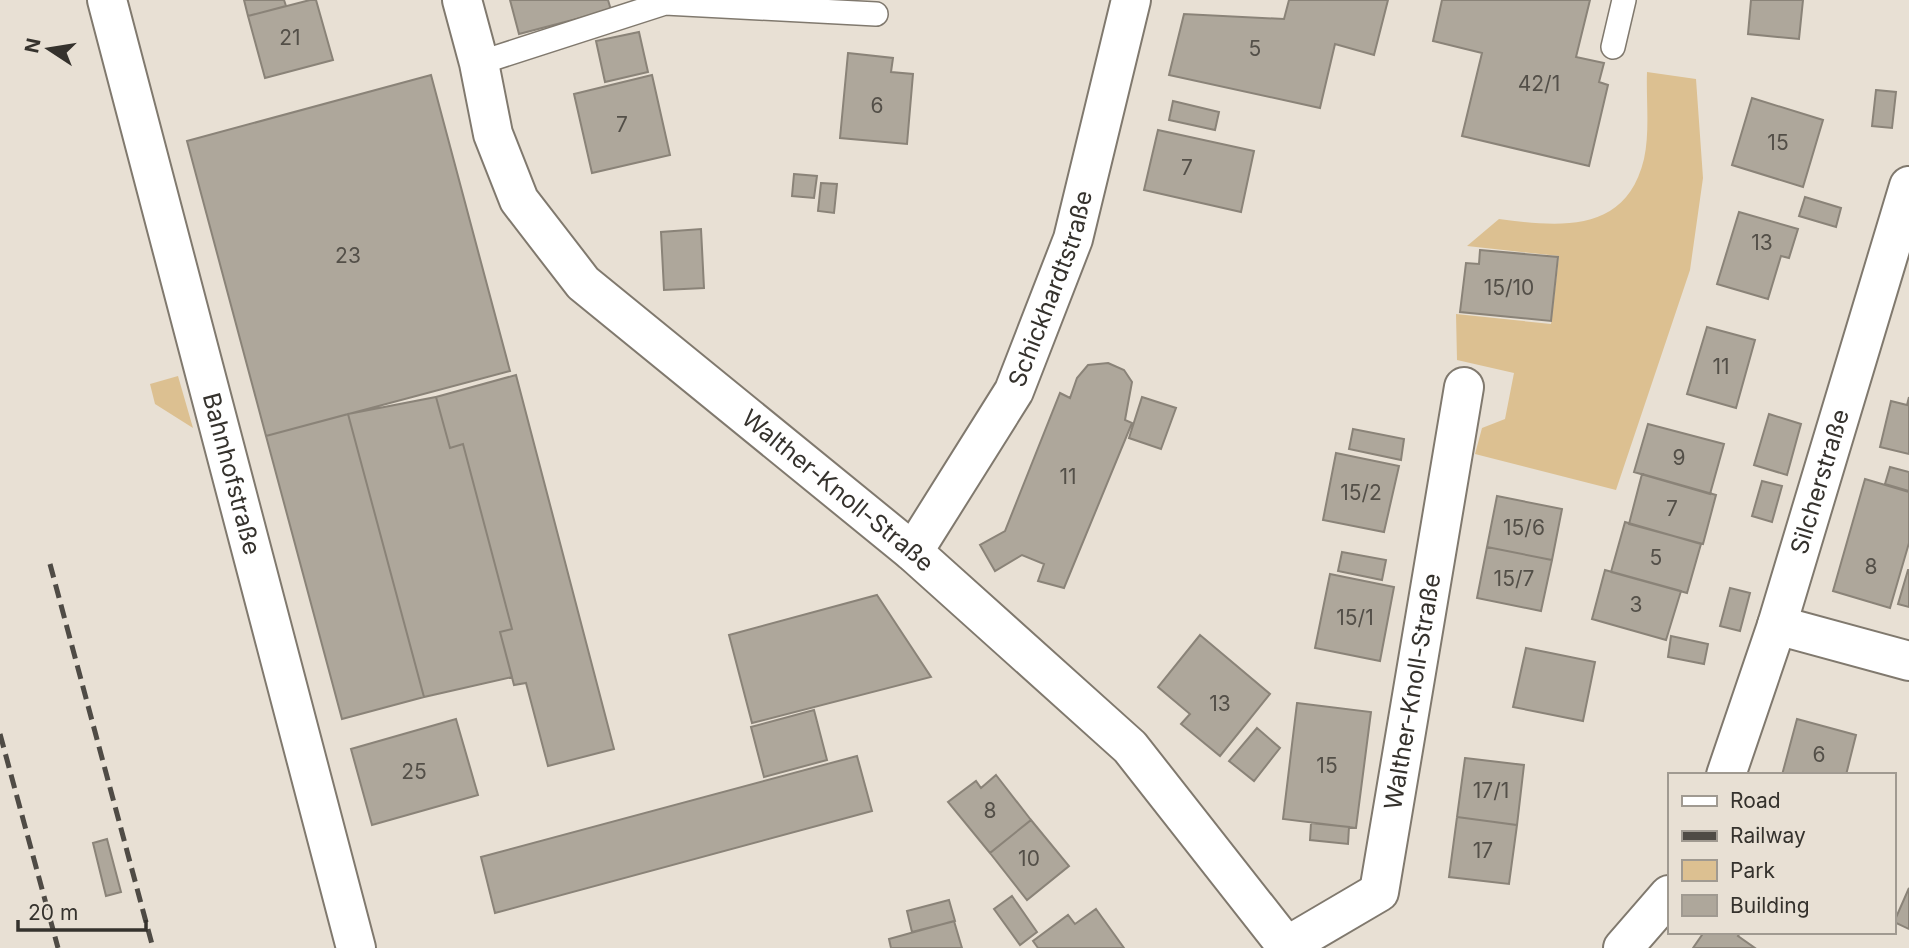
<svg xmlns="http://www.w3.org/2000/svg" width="1909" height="948" viewBox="0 0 1909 948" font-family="Inter,sans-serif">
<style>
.green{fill:#dcc091}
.building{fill:#aea79b;stroke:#8a8378;stroke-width:2}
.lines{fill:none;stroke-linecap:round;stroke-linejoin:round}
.service-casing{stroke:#80796e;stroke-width:26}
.minor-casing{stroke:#80796e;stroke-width:42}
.service{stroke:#fff;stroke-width:23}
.minor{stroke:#fff;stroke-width:38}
.rail{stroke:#4f4b45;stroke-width:5;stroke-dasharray:14 7;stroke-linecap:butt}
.labels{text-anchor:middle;stroke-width:5;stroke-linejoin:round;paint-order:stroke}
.number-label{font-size:21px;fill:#534f48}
.street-label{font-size:24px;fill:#35322d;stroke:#e8e0d4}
</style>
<rect width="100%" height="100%" fill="#e8e0d4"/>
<path class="green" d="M 1647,72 L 1696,79 L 1703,178 L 1690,270 L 1616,490 L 1475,454 L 1482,428 L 1505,419 L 1514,373 L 1457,360 L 1456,314 L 1551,324 L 1559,256 L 1467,246 L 1499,219 C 1560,227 1626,234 1644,159 C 1650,132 1646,99 1647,72 Z
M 178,376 L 193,428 L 155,404 L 150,384 Z"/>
<path class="building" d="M 244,0 L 284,0 L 286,6 L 248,16 Z
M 310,0 L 316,0 L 333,60 L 265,78 L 248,16 Z
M 510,0 L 608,0 L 611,10 L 519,34 Z
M 1289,0 L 1388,0 L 1374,55 L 1335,44 L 1320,108 L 1169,75 L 1184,14 L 1284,19 Z
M 1442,0 L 1590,0 L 1576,57 L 1604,63 L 1599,82 L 1608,85 L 1589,166 L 1462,136 L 1482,53 L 1433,41 Z
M 1751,0 L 1803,0 L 1799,39 L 1748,34 Z
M 639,32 L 648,72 L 605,82 L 596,41 Z
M 848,53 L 893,58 L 891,72 L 913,74 L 907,144 L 840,138 Z
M 431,75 L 510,371 L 266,436 L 187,141 Z
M 652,75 L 670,155 L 592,173 L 574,94 Z
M 1876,90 L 1896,92 L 1892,128 L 1872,126 Z
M 1752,98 L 1823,120 L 1803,187 L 1732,165 Z
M 1173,101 L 1219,112 L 1215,130 L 1169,120 Z
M 1158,130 L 1254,151 L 1241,212 L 1144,190 Z
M 794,174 L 817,176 L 814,198 L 792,196 Z
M 821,183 L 837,184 L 834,213 L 818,211 Z
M 1805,197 L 1841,208 L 1836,227 L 1799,216 Z
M 1739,212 L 1798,229 L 1789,258 L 1781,256 L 1768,299 L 1717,284 Z
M 701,229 L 704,288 L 664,290 L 661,232 Z
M 1480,250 L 1558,257 L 1551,321 L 1460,312 L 1466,263 L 1479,264 Z
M 1707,327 L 1755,340 L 1736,408 L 1687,394 Z
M 1108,363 L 1124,370 L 1132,382 L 1125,420 L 1132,423 L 1064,588 L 1038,581 L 1044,564 L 1022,555 L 995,571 L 980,545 L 1005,531 L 1060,393 L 1070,398 L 1077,378 L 1088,365 Z
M 516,375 L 614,749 L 548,766 L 526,683 L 514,685 L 500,632 L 512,629 L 463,444 L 450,448 L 436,397 Z
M 436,397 L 450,448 L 463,444 L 512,629 L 500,632 L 512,677 L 424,697 L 348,414 Z
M 1142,397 L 1176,408 L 1161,449 L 1129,438 Z
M 1909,397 L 1909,454 L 1880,447 L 1891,401 L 1907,405 Z
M 348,414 L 424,697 L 342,719 L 266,436 Z
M 1769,414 L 1801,424 L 1787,475 L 1754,465 Z
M 1648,424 L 1724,444 L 1710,494 L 1634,472 Z
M 1353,429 L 1404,439 L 1401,460 L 1349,449 Z
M 1336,453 L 1399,466 L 1384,532 L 1323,520 Z
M 1890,467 L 1909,472 L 1909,491 L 1885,484 Z
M 1642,474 L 1716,495 L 1703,544 L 1629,524 Z
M 1865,479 L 1909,492 L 1909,543 L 1890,608 L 1833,591 Z
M 1762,481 L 1782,486 L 1772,522 L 1752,516 Z
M 1497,496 L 1562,509 L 1552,560 L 1487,547 Z
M 1625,522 L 1701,544 L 1687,593 L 1611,572 Z
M 1487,547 L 1552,560 L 1541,611 L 1477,598 Z
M 1342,552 L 1386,560 L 1382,580 L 1338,571 Z
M 1605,570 L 1681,591 L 1666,640 L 1592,619 Z
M 1908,570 L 1909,570 L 1909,607 L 1898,604 Z
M 1330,574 L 1394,587 L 1380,661 L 1315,648 Z
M 1730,588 L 1750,593 L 1740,631 L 1720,626 Z
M 877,595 L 931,677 L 752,723 L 729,635 Z
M 1200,635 L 1270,694 L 1220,756 L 1181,724 L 1190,714 L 1158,687 Z
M 1671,636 L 1708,644 L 1704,664 L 1668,657 Z
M 1526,648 L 1595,662 L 1583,721 L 1513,707 Z
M 1297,703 L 1371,712 L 1356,828 L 1283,819 Z
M 814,710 L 827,760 L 764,777 L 751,727 Z
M 456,719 L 478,795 L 372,825 L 351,749 Z
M 1797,719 L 1856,735 L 1846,775 L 1782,775 Z
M 1257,728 L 1280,748 L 1254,781 L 1229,761 Z
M 857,756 L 872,811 L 495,913 L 481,857 Z
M 1465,758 L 1524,765 L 1517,825 L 1457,817 Z
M 996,775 L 1031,820 L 990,853 L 948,802 L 976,781 L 981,788 Z
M 1457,817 L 1517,825 L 1509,884 L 1449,877 Z
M 1031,820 L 1069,866 L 1027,900 L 990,853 Z
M 1311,823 L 1349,827 L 1348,844 L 1310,840 Z
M 107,839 L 121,892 L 106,896 L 93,843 Z
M 1909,888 L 1909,929 L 1894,922 Z
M 1012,896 L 1037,932 L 1020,945 L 994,909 Z
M 949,900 L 955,921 L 912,932 L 907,911 Z
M 1096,909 L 1124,948 L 1038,948 L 1033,941 L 1068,915 L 1075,924 Z
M 954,921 L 962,948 L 891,948 L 889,939 Z
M 1704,932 L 1741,932 L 1738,936 L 1755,948 L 1693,948 Z"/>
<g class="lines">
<defs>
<path id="service" d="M 1613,47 L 1624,0
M 479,63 L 665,3 L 876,14"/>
<g id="minor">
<path id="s1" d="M 107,0 L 356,948"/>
<path id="s2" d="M 462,0 L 479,63 L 493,134 L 519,200 L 583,283 L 913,552 L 1130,747 L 1288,948"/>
<path id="s3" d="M 913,552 L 1014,391 L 1073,239 L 1131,0"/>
<path d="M 1777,625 L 1909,661"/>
<path id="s4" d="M 1726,775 L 1777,625 L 1909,186"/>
<path id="s5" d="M 1287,946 L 1379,892 L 1464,387"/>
<path d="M 1623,948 L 1669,895"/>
</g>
</defs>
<use href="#service" class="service-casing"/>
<use href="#minor" class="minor-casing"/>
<use href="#service" class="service"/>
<use href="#minor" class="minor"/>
<path class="rail" d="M 50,564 L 153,948
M 0,734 L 58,948"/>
</g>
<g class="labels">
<g class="number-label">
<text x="290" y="45">21</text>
<text x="1255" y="56">5</text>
<text x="1539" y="91">42/1</text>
<text x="877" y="113">6</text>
<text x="622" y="132">7</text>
<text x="1778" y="150">15</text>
<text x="1187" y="175">7</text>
<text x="1762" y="250">13</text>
<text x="348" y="263">23</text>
<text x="1509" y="295">15/10</text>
<text x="1721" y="374">11</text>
<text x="1679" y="465">9</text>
<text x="1068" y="484">11</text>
<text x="1361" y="500">15/2</text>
<text x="1672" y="516">7</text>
<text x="1524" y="535">15/6</text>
<text x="1656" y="565">5</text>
<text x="1871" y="574">8</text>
<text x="1514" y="586">15/7</text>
<text x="1636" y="612">3</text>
<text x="1355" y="625">15/1</text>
<text x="1220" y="711">13</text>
<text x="1819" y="762">6</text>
<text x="1327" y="773">15</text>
<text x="414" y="779">25</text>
<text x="1491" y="798">17/1</text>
<text x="990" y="818">8</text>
<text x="1483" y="858">17</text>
<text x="1029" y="866">10</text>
</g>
<g class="street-label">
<text dy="8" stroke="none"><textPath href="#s3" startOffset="299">Schickhardtstraße</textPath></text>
<text dy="8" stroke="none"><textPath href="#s1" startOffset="490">Bahnhofstraße</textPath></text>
<text dy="8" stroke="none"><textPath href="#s4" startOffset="308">Silcherstraße</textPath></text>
<text dy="8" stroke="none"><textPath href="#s2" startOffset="642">Walther-Knoll-Straße</textPath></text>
<text dy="8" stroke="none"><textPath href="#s5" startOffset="310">Walther-Knoll-Straße</textPath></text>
</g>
</g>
<rect x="1668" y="773" width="228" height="161" fill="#e8e0d4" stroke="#a09a91" stroke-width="2"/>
<rect x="1682" y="796" width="35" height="10" fill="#ffffff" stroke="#a09a91" stroke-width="2"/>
<text x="1730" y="808" font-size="21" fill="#35322d">Road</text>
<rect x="1682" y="831" width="35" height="10" fill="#4f4b45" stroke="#a09a91" stroke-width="2"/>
<text x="1730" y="843" font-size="21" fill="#35322d">Railway</text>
<rect x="1682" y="860" width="35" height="21" fill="#dcc091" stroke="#a09a91" stroke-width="2"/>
<text x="1730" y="878" font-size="21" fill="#35322d">Park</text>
<rect x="1682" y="895" width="35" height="21" fill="#aea79b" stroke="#a09a91" stroke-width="2"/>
<text x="1730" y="913" font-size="21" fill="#35322d">Building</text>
<g transform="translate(49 49) rotate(282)" stroke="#e8e0d4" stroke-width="5" paint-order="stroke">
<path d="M0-5L12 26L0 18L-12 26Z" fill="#35322d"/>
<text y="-10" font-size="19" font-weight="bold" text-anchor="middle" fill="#35322d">N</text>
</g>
<path d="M18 920v10h128v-10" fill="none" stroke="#35322d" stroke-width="3.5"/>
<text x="28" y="920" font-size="21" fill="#35322d" stroke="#e8e0d4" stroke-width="5" paint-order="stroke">20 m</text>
</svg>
